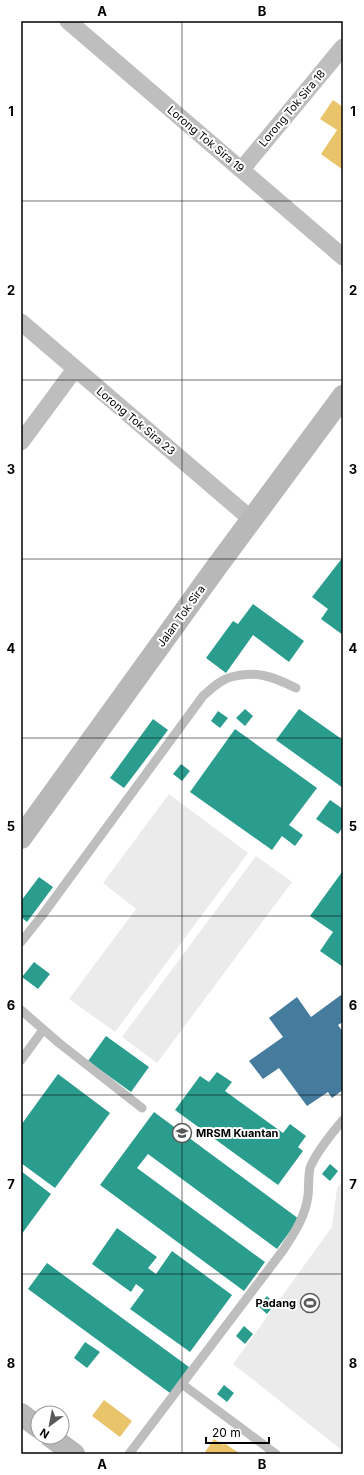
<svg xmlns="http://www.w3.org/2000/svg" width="364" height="1475" viewBox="0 0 364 1475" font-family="Inter,sans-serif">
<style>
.green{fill:#ebebeb}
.homes{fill:#e9c46a}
.schools{fill:#2a9d8f}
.public{fill:#457b9d}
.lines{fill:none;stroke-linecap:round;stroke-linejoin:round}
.lane{stroke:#bebebe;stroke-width:9}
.street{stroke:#bebebe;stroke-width:17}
.secondary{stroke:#b8b8b8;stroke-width:22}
.grid{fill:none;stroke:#000;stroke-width:1;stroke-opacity:0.55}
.labels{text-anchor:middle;stroke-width:4;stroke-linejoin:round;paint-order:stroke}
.street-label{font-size:11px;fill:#000;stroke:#fff}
.poi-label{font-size:11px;font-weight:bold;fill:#000;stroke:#fff;text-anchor:start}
.neatline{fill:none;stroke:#000;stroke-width:1.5}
.grid-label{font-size:13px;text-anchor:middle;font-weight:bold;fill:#000}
</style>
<rect width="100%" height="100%" fill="#fff"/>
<path class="green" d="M 169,794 L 248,853 L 115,1032 L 69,999 L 136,909 L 103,883 Z
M 256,856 L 292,882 L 157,1063 L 122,1037 Z
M 343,1180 L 343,1451 L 233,1364 L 332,1227 L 337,1188 Z"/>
<path class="homes" d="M 333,100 L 343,107 L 343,170 L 321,154 L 337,130 L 320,119 Z
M 104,1400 L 132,1421 L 120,1437 L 92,1416 Z
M 214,1439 L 223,1445 L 224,1443 L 239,1453 L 208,1454 L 205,1452 Z"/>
<path class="schools" d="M 343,557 L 343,635 L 321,619 L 328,609 L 312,597 Z
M 253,604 L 304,641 L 289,662 L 253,635 L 226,673 L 206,658 L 233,621 L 238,624 Z
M 245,709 L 253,716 L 245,726 L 236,718 Z
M 299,709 L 343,740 L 343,788 L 276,740 Z
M 218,711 L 228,718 L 220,728 L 211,721 Z
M 153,719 L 168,730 L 124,788 L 110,778 Z
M 235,729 L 317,788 L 289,825 L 303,835 L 295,846 L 282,836 L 272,850 L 190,792 Z
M 181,764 L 190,771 L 182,781 L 173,774 Z
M 330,800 L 343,809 L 343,827 L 338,834 L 316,819 Z
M 342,872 L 343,873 L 343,967 L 320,951 L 333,932 L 310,916 Z
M 39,877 L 53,887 L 27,922 L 21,917 L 21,901 Z
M 34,962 L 50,974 L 38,989 L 22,977 Z
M 106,1036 L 149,1067 L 131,1092 L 88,1061 Z
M 217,1072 L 232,1082 L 225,1091 L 283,1133 L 290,1124 L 306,1136 L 298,1147 L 303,1151 L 278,1185 L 175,1110 L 200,1076 L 209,1082 Z
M 58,1074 L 110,1113 L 55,1188 L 21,1163 L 21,1125 Z
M 154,1112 L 299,1219 L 277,1249 L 148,1154 L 137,1168 L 265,1262 L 244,1291 L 100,1185 Z
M 330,1164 L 338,1171 L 330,1181 L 322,1174 Z
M 21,1171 L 51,1194 L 21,1235 Z
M 117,1228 L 157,1257 L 148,1268 L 156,1274 L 172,1251 L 232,1295 L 190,1352 L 130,1309 L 144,1290 L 136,1284 L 131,1292 L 92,1264 Z
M 47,1263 L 189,1367 L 170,1393 L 28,1289 Z
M 267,1296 L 275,1304 L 267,1314 L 258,1306 Z
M 244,1326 L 253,1334 L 245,1344 L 236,1336 Z
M 85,1342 L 100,1352 L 87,1368 L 74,1358 Z
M 224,1385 L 234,1393 L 227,1402 L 217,1394 Z"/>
<path class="public" d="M 341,995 L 343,997 L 343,1022 L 338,1025 L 343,1032 L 343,1090 L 332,1098 L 328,1092 L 307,1106 L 279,1068 L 263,1079 L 249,1061 L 283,1037 L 269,1018 L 297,997 L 311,1017 Z"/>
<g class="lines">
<path class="lane" d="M 21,942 L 41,917 L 203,696 C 211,689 220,680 231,677 C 256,670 274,677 296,688
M 21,1010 L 59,1043 L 142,1108
M 21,1060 L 43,1030
M 182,1384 L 276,1454
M 129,1454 L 284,1249 C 295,1232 305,1217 308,1196 C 309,1187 308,1177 310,1168 C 316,1152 332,1133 343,1120"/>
<path class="street" d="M 68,21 L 343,257
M 242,169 L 343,47
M 21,322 L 251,519
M 21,442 L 75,369"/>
<path class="secondary" d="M 21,838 L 215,569 L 343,396
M 21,1414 L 38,1427
M 51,1437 L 74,1454"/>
</g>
<path class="grid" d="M 182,21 L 182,1454M 21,201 L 343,201M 21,380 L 343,380M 21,559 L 343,559M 21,738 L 343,738M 21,916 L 343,916M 21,1095 L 343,1095M 21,1274 L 343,1274"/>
<defs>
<symbol id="school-ring" viewBox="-11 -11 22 22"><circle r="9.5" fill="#fff" stroke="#595959" stroke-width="1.5"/><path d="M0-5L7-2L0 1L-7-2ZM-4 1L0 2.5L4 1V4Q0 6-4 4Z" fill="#595959"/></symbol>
<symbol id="stadium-ring" viewBox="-11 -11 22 22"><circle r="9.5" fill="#fff" stroke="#595959" stroke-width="1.5"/><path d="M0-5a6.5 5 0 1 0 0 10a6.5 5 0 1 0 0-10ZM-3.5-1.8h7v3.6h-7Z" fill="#595959"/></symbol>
</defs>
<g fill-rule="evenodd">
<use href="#school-ring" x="171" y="1122" width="22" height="22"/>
<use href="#stadium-ring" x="299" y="1292" width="22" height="22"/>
</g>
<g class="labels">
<g class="street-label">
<text transform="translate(292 108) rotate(-50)" y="4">Lorong Tok Sira 18</text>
<text transform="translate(206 139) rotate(40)" y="4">Lorong Tok Sira 19</text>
<text transform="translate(136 421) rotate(40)" y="4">Lorong Tok Sira 23</text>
<text transform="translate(181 616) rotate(-54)" y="4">Jalan Tok Sira</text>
</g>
<g class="poi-label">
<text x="196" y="1137">MRSM Kuantan</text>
<text x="296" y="1307" text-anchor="end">Padang</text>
</g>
</g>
<rect width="364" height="1475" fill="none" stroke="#ffffff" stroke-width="44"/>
<g transform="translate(50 1425) rotate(212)"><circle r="19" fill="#ffffff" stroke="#999999"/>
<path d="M0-3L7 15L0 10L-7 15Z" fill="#595959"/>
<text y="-6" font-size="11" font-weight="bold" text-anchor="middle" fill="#000000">N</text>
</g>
<path d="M206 1437v6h63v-6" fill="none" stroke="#000000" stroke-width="2"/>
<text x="212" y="1437" font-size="12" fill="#000000" stroke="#ffffff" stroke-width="3" paint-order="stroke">20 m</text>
<rect x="22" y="22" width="320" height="1431" class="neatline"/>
<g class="grid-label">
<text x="102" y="16">A</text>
<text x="262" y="16">B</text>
<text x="11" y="116">1</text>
<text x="353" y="116">1</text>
<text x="11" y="295">2</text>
<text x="353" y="295">2</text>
<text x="11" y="474">3</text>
<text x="353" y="474">3</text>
<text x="11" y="653">4</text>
<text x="353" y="653">4</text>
<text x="11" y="831">5</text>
<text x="353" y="831">5</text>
<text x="11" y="1010">6</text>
<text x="353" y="1010">6</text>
<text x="11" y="1189">7</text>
<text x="353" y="1189">7</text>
<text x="11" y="1368">8</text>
<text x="353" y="1368">8</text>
<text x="102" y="1469">A</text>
<text x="262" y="1469">B</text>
</g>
</svg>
